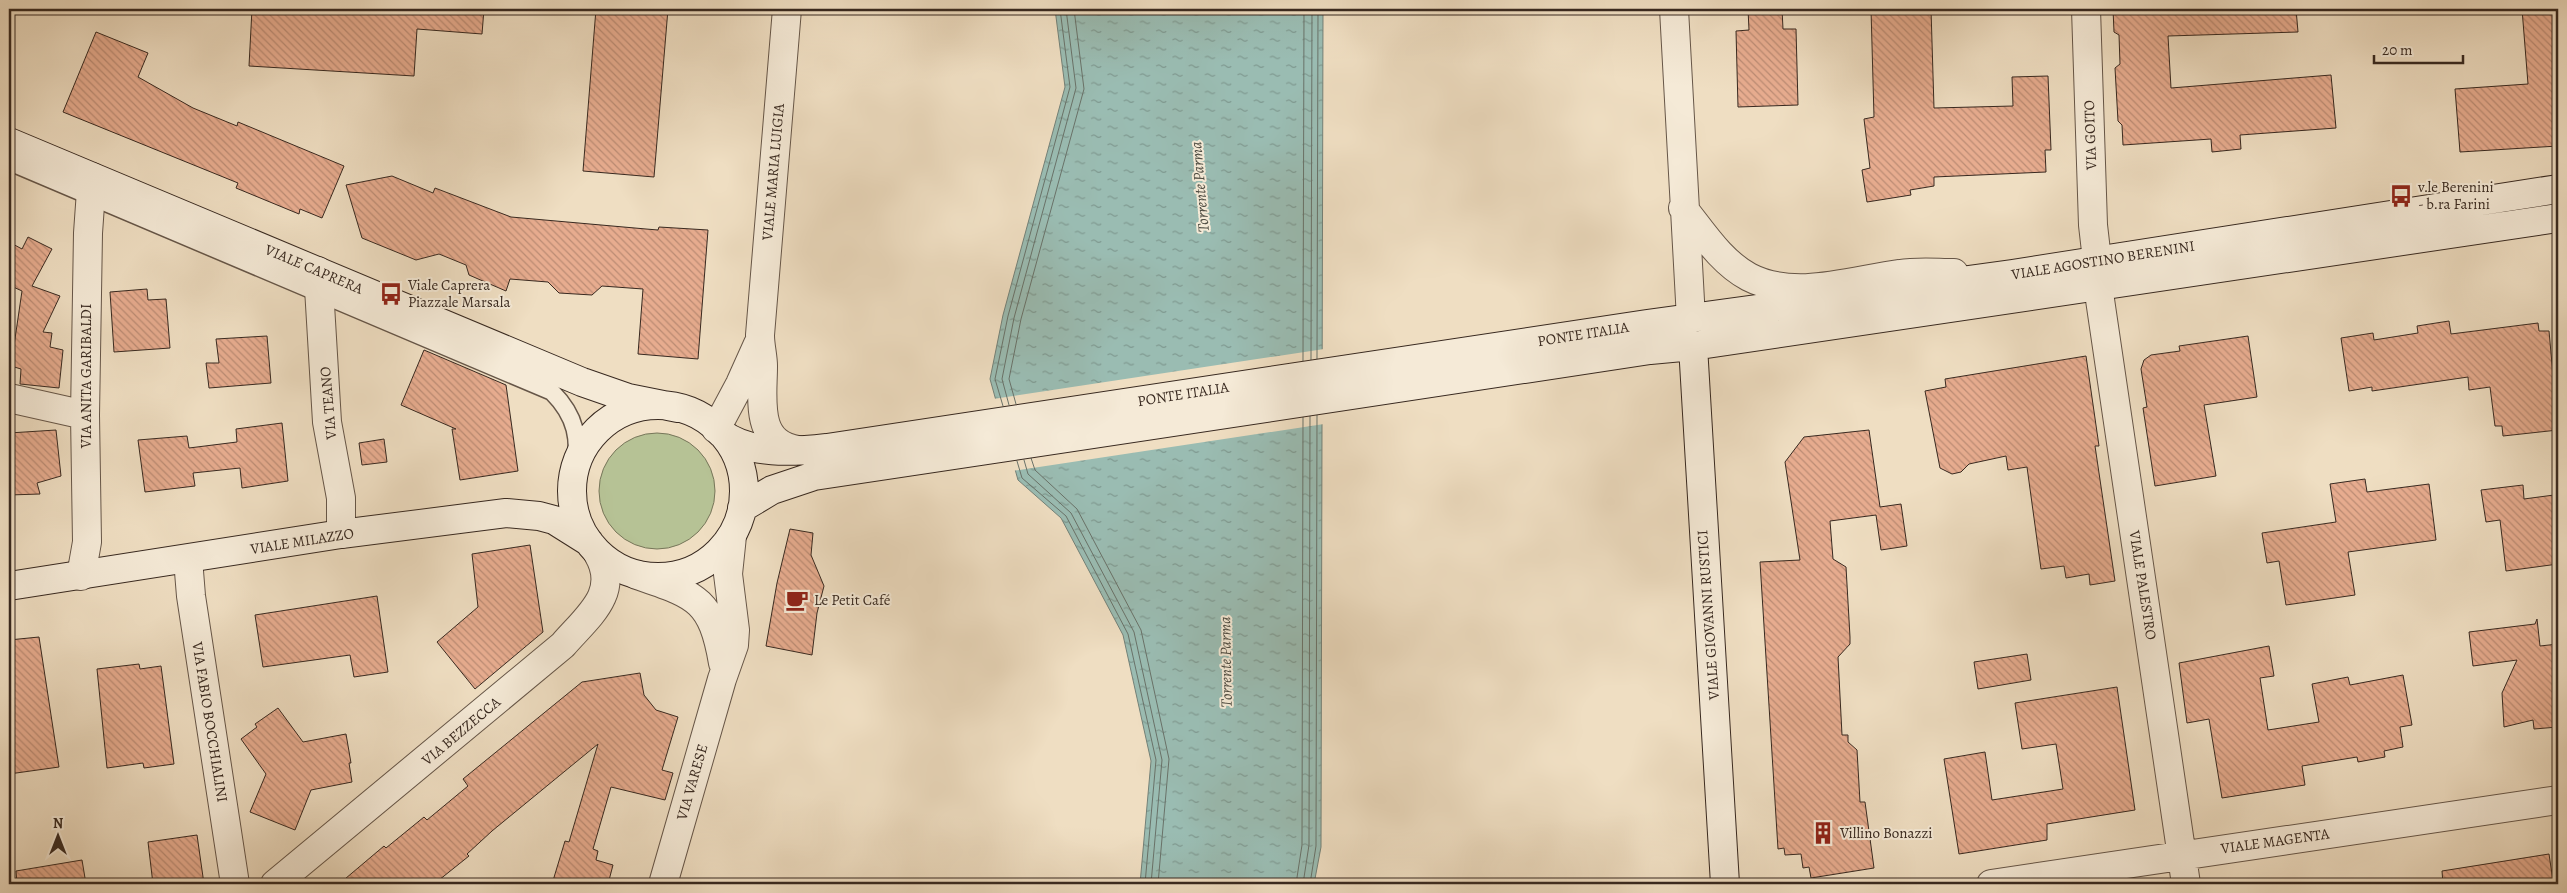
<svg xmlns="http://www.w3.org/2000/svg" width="2567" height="893" viewBox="0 0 2567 893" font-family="Alegreya,serif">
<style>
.green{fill:#b6c295;stroke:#77765a}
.water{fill:url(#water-ripples);stroke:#738178}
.pier{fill:#efdec2}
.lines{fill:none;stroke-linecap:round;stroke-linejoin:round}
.shore{stroke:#697269;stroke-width:1}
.building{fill:url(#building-back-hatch);stroke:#382920}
.service-casing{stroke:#665648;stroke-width:19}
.minor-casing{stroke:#665648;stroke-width:30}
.secondary-casing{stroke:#382920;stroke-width:30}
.service{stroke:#f5ead7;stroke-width:16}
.minor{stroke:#f5ead7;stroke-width:28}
.secondary{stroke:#f5ead7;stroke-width:28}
.labels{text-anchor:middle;stroke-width:4;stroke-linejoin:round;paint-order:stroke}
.street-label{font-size:15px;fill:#382920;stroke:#f5ead7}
.poi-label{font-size:15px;fill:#382920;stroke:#f5ead7;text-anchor:start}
.water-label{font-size:16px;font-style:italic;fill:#504e44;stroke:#f5ead7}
</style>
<defs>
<pattern id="water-ripples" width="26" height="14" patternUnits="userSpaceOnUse" patternTransform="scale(1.25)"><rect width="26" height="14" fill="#9abcb2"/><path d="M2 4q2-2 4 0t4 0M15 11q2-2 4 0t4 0" fill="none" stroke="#7f9990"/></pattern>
<pattern id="building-back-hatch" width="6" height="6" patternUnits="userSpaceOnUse" patternTransform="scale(1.25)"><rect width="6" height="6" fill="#e7ac8f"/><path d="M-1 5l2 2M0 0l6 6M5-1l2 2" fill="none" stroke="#bc8c74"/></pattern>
</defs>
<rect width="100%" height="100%" fill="#efdec2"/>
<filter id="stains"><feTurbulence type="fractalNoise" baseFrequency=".004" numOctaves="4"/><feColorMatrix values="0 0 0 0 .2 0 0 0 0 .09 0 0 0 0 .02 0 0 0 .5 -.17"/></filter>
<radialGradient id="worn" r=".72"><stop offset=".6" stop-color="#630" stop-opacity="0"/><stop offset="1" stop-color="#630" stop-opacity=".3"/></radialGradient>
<path class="green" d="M599 491a58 58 0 1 1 116 0a58 58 0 1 1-116 0Z"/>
<path class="water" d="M 1055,9 L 1323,9 L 1321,847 L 1314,884 L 1140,884 L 1151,761 L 1123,635 L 1061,518 L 1018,480 L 990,379 L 1003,315 L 1065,87 Z"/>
<path class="pier" d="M 1324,349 L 1324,424 L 1012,471 L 993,399 Z"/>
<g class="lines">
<path class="shore" d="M 1317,359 L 1318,9
M 1311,360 L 1312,9
M 1303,361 L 1304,9
M 1016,404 L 1009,379 L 1021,319 L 1084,89 L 1074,9
M 1009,405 L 1002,379 L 1014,318 L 1076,88 L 1066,9
M 1003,406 L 995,379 L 1008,316 L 1070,87 L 1060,9
M 1031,458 L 1035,470 L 1077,509 L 1141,630 L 1169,759 L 1158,884
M 1024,460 L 1028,474 L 1071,513 L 1134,632 L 1162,760 L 1151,884
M 1017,461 L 1022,478 L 1066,516 L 1128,634 L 1156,760 L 1145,884
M 1296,884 L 1302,845 L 1303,417
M 1303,884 L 1309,845 L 1310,416
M 1310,884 L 1316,846 L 1317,415"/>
</g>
<path class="building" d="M 252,9 L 484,9 L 482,34 L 417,29 L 414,76 L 249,66 Z
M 596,9 L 668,9 L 654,177 L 583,171 Z
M 1748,9 L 1782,9 L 1783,29 L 1796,29 L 1798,105 L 1738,107 L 1736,31 L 1749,30 Z
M 1871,9 L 1931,9 L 1934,108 L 2013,106 L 2012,77 L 2048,76 L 2051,150 L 2045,150 L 2046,172 L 1934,177 L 1934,186 L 1910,190 L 1911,195 L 1867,202 L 1862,170 L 1870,168 L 1864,119 L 1874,117 Z
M 2113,9 L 2296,9 L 2298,32 L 2168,36 L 2171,88 L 2331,75 L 2336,128 L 2240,135 L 2241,149 L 2212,152 L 2211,139 L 2123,145 L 2122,125 L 2118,121 L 2115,68 L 2120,64 L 2119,35 L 2114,32 Z
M 2522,9 L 2558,9 L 2558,146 L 2460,152 L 2455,89 L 2528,84 Z
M 96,32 L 148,53 L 138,77 L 193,108 L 237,126 L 238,122 L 344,166 L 322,218 L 300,209 L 299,214 L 236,188 L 238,183 L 63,112 Z
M 392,176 L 433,193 L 435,188 L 511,217 L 646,229 L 658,230 L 659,227 L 708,230 L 698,359 L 638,354 L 643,289 L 602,286 L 592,295 L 559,293 L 548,282 L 510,279 L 506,291 L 469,275 L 466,265 L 439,254 L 416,260 L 362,238 L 346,185 Z
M 28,237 L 52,249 L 32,286 L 60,296 L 43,332 L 52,333 L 50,347 L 63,350 L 59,388 L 20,384 L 21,369 L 11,366 L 22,291 L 9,285 L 9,242 L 22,249 Z
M 147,289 L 148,300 L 166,299 L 170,348 L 114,352 L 110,292 Z
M 2449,321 L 2451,334 L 2538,323 L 2539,331 L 2549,331 L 2558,430 L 2503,436 L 2502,426 L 2495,426 L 2490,387 L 2469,390 L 2468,377 L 2372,391 L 2372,387 L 2349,391 L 2341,338 L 2373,333 L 2374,340 L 2418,333 L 2417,326 Z
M 267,336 L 271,383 L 209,388 L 206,363 L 219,363 L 216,339 Z
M 2248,336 L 2257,397 L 2204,405 L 2216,476 L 2155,486 L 2143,408 L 2147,407 L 2141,369 L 2144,360 L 2151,355 L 2180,351 L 2179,346 Z
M 424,350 L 506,385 L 518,471 L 460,480 L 452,429 L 456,429 L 401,405 Z
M 2086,356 L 2099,446 L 2095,446 L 2115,581 L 2090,585 L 2089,574 L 2066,578 L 2064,566 L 2041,569 L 2027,467 L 2008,470 L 2006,456 L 1969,464 L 1961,472 L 1952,474 L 1940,468 L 1925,391 L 1946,387 L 1945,379 Z
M 282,423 L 288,481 L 242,488 L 240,468 L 193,473 L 195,486 L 145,492 L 138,440 L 187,436 L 189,448 L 237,442 L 236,429 Z
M 56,430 L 61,476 L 37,483 L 40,494 L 9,495 L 9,433 Z
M 1869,430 L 1880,507 L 1901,504 L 1907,546 L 1881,550 L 1876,515 L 1830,521 L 1833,559 L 1846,567 L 1850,637 L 1850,644 L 1838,657 L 1842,735 L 1848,735 L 1848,742 L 1857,750 L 1860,802 L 1865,802 L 1874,868 L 1811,878 L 1809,867 L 1803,868 L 1801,854 L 1785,855 L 1784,848 L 1778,849 L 1760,562 L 1800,560 L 1785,462 L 1804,437 Z
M 384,439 L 387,462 L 362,465 L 359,443 Z
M 2365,479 L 2367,492 L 2429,484 L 2436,540 L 2348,552 L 2355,595 L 2286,605 L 2279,561 L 2267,563 L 2262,533 L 2336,522 L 2330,484 Z
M 2523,485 L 2524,499 L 2554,495 L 2558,523 L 2558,564 L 2506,571 L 2500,520 L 2486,522 L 2481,490 Z
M 790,529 L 813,533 L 811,555 L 824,586 L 817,613 L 812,655 L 766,646 L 777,583 Z
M 530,545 L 543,632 L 475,689 L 437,642 L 478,607 L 472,554 Z
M 377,596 L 388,672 L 354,677 L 350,655 L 263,667 L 255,615 Z
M 2537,619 L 2540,646 L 2558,644 L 2558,727 L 2534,729 L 2533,720 L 2504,727 L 2502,693 L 2517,660 L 2473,666 L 2469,632 L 2535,624 Z
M 39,637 L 59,767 L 9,774 L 9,640 Z
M 2269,646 L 2274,676 L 2260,678 L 2268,730 L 2319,722 L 2312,684 L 2348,677 L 2350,685 L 2403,675 L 2412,725 L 2400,727 L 2403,747 L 2384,751 L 2385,757 L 2358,762 L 2357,757 L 2302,766 L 2305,785 L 2222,798 L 2209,719 L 2187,723 L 2179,663 Z
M 2027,654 L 2031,680 L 1978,689 L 1974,662 Z
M 139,664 L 140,669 L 161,666 L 174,764 L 144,768 L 143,763 L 107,768 L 97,669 Z
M 640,673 L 644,695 L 656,710 L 678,717 L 662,770 L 673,773 L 665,800 L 611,787 L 593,849 L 598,851 L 596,860 L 613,865 L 608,884 L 552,884 L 565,841 L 569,842 L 598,744 L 492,831 L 467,854 L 469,856 L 434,884 L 339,884 L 384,846 L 386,848 L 424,817 L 427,820 L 468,786 L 463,779 L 582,682 Z
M 2117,687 L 2135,810 L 2047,824 L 2047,840 L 1959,854 L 1944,759 L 1985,752 L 1992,800 L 2063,789 L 2056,744 L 2022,749 L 2015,703 Z
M 278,708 L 303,742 L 346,734 L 351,763 L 349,763 L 352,782 L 311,790 L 295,830 L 250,812 L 266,774 L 241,739 L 257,727 L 255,724 Z
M 197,835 L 204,884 L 153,884 L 148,842 Z
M 2549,854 L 2553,881 L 2535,884 L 2443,884 L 2442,871 Z
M 82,860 L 86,884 L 17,884 L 16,871 Z"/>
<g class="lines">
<defs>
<path id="service" d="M 9,162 L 552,392 C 576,416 581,440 574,474"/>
<path id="minor" d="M 787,9 L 760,335 C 760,346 763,356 763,366 C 763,399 754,443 798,450
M 1674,9 L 1691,319
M 2086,9 L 2093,225 L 2097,260
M 1683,208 C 1703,233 1721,262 1749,277 C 1795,301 1853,280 1900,274 C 1918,271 1937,273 1954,273
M 318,271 L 327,422 L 341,498 L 341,534
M 2098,286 L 2186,884
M 9,398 L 85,415
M 716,429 L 740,384 L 758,344
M 188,559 L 191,596 L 235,884
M 637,575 C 695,595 712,598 723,663
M 81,576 L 87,542 L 85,415 L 88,233 L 92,177
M 275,884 L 563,645 C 587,617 621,593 598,554
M 663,884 L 722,679 L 734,645 L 735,630 L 728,574 L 732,536
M 1991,884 L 2558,800"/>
<path id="secondary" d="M 9,142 L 582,382 L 628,398 L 678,408
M 1693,346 L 1725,884
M572 491a86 86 0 1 1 172 0a86 86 0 1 1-172 0Z
M 721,433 C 750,455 793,452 827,448 L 1647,324 L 2012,274 L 2558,189
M 742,508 L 772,490 L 814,476 L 1650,350 L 1693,346 L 2558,218
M 9,586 L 341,534 L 506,513 L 539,516 L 554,520 L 589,542"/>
</defs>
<use href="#service" class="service-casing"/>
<use href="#minor" class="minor-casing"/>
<use href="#secondary" class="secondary-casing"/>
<use href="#service" class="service"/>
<use href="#minor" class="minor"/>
<use href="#secondary" class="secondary"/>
</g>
<defs>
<symbol id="bus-bare" viewBox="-9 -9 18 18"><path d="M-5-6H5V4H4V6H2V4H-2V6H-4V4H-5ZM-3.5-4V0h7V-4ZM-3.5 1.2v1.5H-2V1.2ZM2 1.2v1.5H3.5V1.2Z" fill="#8f2418" stroke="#f5ead7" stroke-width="2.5" paint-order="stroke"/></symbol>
<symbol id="cafe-bare" viewBox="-9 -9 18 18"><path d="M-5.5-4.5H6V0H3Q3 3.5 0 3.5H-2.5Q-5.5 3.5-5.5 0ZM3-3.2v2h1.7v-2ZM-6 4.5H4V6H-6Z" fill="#8f2418" stroke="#f5ead7" stroke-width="2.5" paint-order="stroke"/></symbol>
<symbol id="building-bare" viewBox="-9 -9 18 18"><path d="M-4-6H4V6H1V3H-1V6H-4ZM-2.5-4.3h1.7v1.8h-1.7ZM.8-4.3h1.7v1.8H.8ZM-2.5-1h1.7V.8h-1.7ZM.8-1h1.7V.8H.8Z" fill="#8f2418" stroke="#f5ead7" stroke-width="2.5" paint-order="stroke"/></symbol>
</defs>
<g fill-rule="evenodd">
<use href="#bus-bare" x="2385" y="180" width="32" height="32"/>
<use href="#bus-bare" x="375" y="278" width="32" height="32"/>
<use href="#cafe-bare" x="781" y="584" width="32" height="32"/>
<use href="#building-bare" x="1807" y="817" width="32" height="32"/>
</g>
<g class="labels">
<g class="street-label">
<text transform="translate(2090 135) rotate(-92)" y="5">VIA GOITO</text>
<text transform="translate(773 172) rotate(-85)" y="5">VIALE MARIA LUIGIA</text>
<text transform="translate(2103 260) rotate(-9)" y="5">VIALE AGOSTINO BERENINI</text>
<text transform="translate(314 269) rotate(23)" y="5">VIALE CAPRERA</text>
<text transform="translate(1583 334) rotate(-9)" y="5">PONTE ITALIA</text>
<text transform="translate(86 376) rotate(-90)" y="5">VIA ANITA GARIBALDI</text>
<text transform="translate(1183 394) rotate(-9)" y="5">PONTE ITALIA</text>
<text transform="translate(328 403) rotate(-95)" y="5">VIA TEANO</text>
<text transform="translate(302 541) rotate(-9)" y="5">VIALE MILAZZO</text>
<text transform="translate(2143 585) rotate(81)" y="5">VIALE PALESTRO</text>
<text transform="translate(1708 615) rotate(-94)" y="5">VIALE GIOVANNI RUSTICI</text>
<text transform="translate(210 722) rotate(81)" y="5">VIA FABIO BOCCHIALINI</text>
<text transform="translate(461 731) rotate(-40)" y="5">VIA BEZZECCA</text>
<text transform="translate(692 782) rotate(-74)" y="5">VIA VARESE</text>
<text transform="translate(2275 841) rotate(-8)" y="5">VIALE MAGENTA</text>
</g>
<g class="poi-label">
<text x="2418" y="192">v.le Berenini<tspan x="2418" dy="17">- b.ra Farini</tspan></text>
<text x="408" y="290">Viale Caprera<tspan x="408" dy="17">Piazzale Marsala</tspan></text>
<text x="814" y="605">Le Petit Café</text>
<text x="1840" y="838">Villino Bonazzi</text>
</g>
<g class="water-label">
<text transform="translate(1199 187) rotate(-95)" y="6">Torrente Parma</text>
<text transform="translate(1225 662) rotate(-91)" y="6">Torrente Parma</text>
</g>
</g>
<rect width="2567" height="893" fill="none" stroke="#efdec2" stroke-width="30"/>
<rect x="10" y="10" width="2547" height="873" fill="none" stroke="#382920" stroke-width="2.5"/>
<rect x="15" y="15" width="2537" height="863" fill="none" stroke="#382920"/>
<g transform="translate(58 836)" stroke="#f5ead7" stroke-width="4" paint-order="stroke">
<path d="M0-4L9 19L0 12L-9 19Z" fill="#382920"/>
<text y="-8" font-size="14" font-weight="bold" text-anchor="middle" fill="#382920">N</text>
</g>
<path d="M2374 55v8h89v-8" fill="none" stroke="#382920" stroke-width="2.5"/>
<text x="2382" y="55" font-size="15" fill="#382920" stroke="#f5ead7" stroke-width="4" paint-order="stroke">20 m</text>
<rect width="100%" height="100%" filter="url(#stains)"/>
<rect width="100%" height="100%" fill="url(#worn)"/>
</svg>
